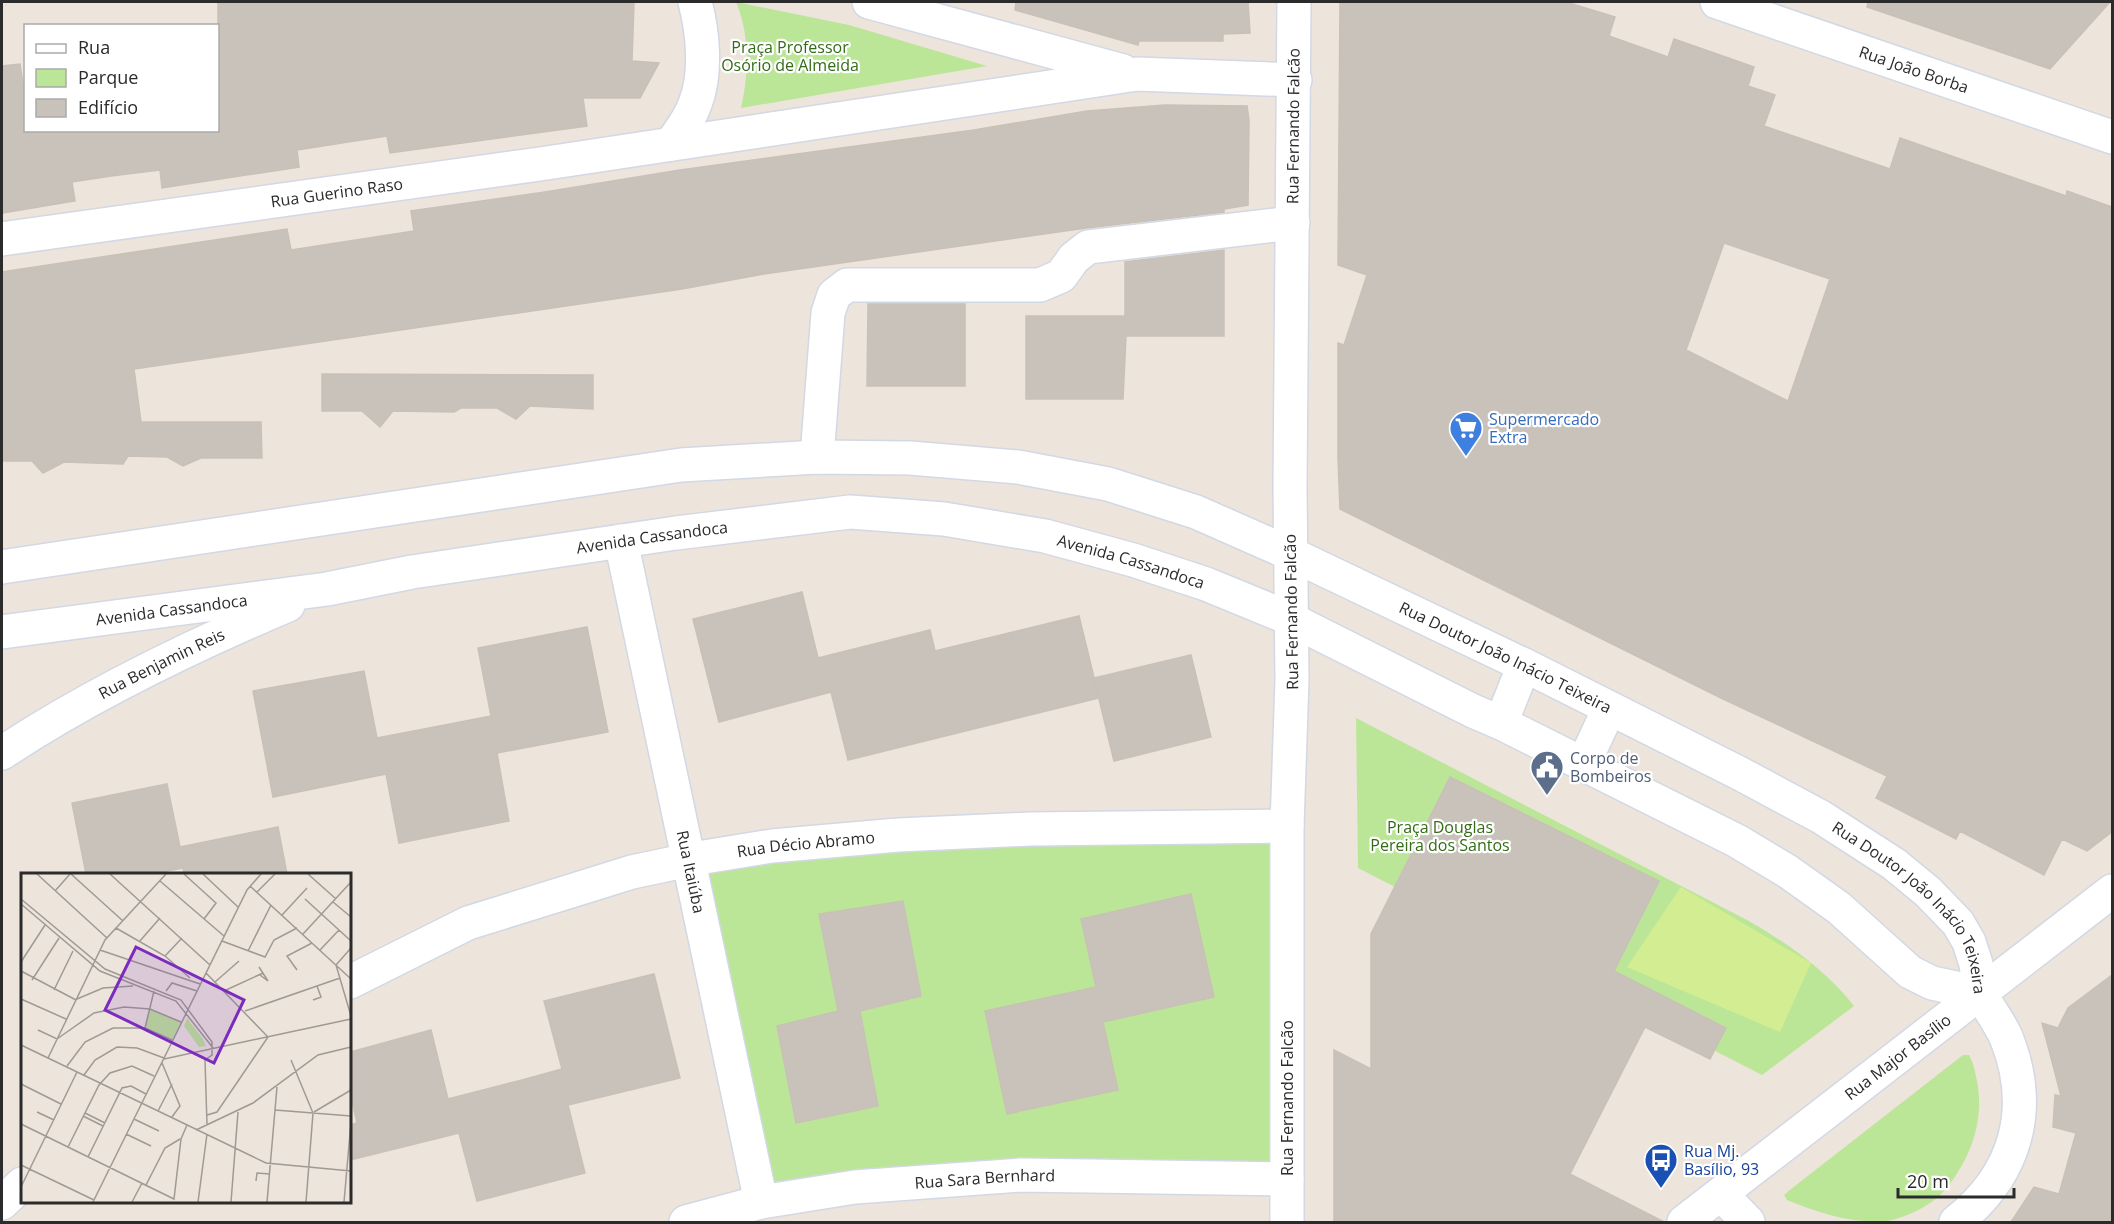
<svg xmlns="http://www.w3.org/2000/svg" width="2114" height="1224" viewBox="0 0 2114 1224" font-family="'Open Sans',sans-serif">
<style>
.green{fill:#bce697}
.pitch{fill:#d3ee92}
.building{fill:#c9c2bb;stroke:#c9c0b6;stroke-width:1.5;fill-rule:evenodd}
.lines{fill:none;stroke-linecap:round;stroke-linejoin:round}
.street-casing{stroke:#d2d8e4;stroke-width:36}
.secondary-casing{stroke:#d2d8e4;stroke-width:36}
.street{stroke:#fff;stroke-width:33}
.secondary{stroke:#fff;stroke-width:33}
.labels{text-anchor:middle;stroke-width:4.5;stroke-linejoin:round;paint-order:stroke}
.park-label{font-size:16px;fill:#336c17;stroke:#fff}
.street-label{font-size:16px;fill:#2b2b2b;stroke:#fff}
.shop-label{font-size:16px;fill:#366cbe;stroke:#fff;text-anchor:start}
.service-label{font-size:16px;fill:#4e5e75;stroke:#fff;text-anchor:start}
.transit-label{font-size:16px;fill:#164399;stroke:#fff;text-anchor:start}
.inset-road{fill:none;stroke:#9f9a95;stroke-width:1.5}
.view{fill:#7b2cbf;fill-opacity:0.15;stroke:#7b2cbf;stroke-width:3}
.inset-edge{fill:none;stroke:#2b2b2b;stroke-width:3}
</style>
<rect width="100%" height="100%" fill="#ede4dc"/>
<path class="green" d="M 736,2 L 849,25 L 987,66 L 741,108 C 749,74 750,35 736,2 Z
M 1356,718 L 1749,921 C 1787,943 1826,970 1854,1006 L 1762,1075 L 1358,868 Z
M 1287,826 L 1287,1179 L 761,1202 L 698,858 Z
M 1963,1055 L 1969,1055 C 1974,1064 1975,1072 1977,1081 C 1985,1121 1970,1161 1944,1191 C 1931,1206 1906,1217 1888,1221 C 1851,1224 1819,1213 1787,1200 L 1784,1195 L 1791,1189 Z"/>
<path class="pitch" d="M 1681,887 L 1811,963 L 1780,1032 L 1627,967 Z"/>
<path class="building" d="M 218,2 L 634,2 L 632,61 L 659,63 L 640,98 L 583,98 L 587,126 L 390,153 L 387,136 L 297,150 L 299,167 L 162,188 L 160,170 L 111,176 L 72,182 L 75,201 L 2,213 L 2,66 L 20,64 L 26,102 L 26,130 L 218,130 Z
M 1016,2 L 1248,2 L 1250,33 L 1223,34 L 1223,41 L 1139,41 L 1138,45 L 1015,10 Z
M 1340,2 L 1566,2 L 1615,17 L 1609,36 L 1668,57 L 1674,39 L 1754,67 L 1748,86 L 1775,95 L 1764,126 L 1890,169 L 1900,138 L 2066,196 L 2067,191 L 2112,207 L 2112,832 L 2087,851 L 2062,839 L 2044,875 L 1960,831 L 1956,839 L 1876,798 L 1887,776 L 1721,698 L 1340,509 L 1338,458 L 1338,343 L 1344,345 L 1367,275 L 1338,265 ZM 1724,243 L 1830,279 L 1788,401 L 1686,350 Z
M 1868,2 L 2110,2 L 2050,69 L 1867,7 Z
M 1165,105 L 1247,106 L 1249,120 L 1248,205 L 1224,209 L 1224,212 L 1086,228 L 764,274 L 682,289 L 134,369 L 141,422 L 261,422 L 262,458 L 201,458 L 183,466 L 167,457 L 128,456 L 123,464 L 64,462 L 43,473 L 32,461 L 2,461 L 2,272 L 287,229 L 291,250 L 414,231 L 411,211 L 545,192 L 680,170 L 974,130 L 1087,111 Z
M 1224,250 L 1224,336 L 1126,336 L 1123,399 L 1026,399 L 1026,316 L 1125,316 L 1125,262 Z
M 868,304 L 965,304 L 965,386 L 867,386 Z
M 322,374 L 593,375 L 593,409 L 530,406 L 516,419 L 497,408 L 461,408 L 454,412 L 393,411 L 380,427 L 362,411 L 322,411 Z
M 802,592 L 818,658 L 930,630 L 935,651 L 1079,616 L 1099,698 L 848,760 L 831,692 L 719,722 L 693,619 Z
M 587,627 L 608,732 L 497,753 L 509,821 L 399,843 L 386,774 L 273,797 L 253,691 L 364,671 L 377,738 L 450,724 L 491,716 L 478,648 Z
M 1191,655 L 1211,737 L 1114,761 L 1094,678 Z
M 1450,777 L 1659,881 L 1614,971 L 1726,1028 L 1710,1059 L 1645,1027 L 1570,1174 L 1664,1222 L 1334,1222 L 1334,1050 L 1371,1069 L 1371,934 Z
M 167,784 L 180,847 L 278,827 L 287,874 L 184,874 L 183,868 L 151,874 L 86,874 L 72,803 Z
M 1191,894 L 1214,997 L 1103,1022 L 1118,1090 L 1007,1114 L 985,1011 L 1096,987 L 1081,919 Z
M 903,901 L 921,996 L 860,1011 L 878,1106 L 796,1123 L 777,1026 L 838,1011 L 819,914 Z
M 654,974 L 680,1078 L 568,1105 L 585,1173 L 477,1201 L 459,1133 L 350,1160 L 350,1125 L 357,1123 L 350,1092 L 350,1052 L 431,1030 L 448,1099 L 522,1080 L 562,1069 L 544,1001 Z
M 2112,975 L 2112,1222 L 2011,1222 L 2034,1187 L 2059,1194 L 2076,1133 L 2053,1127 L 2055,1095 L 2061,1096 L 2042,1023 L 2058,1028 L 2068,1008 Z"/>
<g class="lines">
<defs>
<g id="street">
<path d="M 869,2 L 1123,71"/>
<path id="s1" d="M 1717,2 L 2112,137"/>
<path d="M 671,144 C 680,131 690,119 695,104 C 707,74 703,32 695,2"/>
<path id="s2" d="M 2,239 L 540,164 L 1137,74 L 1295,80"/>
<path d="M 817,457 L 828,313 L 834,295 L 847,285 L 1040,285 L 1061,276 L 1074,258 L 1088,247 L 1293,223"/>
<path id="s3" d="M 621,541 L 761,1202"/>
<path id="s4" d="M 350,982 L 468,923 L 632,872 L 698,858 L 772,846 L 898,835 L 1031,829 L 1287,826"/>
<path d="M 1721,1194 L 1748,1222"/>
<path d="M 2,1203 L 22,1184"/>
<path id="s5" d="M 686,1222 L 761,1202 L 855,1187 L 1021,1175 L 1287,1179"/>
<path d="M 1956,1222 C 2016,1175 2035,1109 2006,1037 C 1999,1022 1988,1007 1980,993"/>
</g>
<g id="secondary">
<path id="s6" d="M 2,567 L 681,465 L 817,457 L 910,458 L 1018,467 L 1108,484 L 1196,512 L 1289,553 L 1524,665 L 1739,773 L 1821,817 L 1894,864 L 1928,892 L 1958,923 L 1969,942 L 1976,964 L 1980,993"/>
<path id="s7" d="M 2,632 L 327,589 L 412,572 L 676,533 L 850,512 L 944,519 L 1045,536 L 1133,560 L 1206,584 L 1284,616 L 1473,711 L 1501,723 L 1737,841 L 1787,871 L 1839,908 L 1910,972 L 1932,983 L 1980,993"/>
<path d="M 1501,723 L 1524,665"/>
<path id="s8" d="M 2,753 C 91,694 189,647 288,605"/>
<path d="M 1583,765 L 1609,709"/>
<path id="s9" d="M 1287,1222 L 1287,826 L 1292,680 L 1290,486 L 1294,2"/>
<path id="s10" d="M 1684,1222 L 2112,891"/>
</g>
</defs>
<use href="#street" class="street-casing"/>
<use href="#secondary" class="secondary-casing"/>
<use href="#street" class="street"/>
<use href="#secondary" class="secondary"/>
</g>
<defs>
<symbol id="supermarket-pin" viewBox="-11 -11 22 30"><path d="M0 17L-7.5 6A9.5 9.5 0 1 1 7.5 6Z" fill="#3f7fe0" stroke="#fff"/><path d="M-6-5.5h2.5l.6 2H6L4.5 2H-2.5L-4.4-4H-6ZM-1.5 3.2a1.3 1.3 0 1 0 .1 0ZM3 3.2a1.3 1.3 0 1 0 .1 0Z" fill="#fff"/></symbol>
<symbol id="civic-pin" viewBox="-11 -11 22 30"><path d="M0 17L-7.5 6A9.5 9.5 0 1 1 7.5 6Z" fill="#5c6f8a" stroke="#fff"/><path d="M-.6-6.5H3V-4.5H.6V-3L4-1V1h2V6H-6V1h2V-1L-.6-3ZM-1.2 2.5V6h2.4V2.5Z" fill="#fff"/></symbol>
<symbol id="bus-pin" viewBox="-11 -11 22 30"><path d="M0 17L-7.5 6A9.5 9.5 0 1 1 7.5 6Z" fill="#1a4fb4" stroke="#fff"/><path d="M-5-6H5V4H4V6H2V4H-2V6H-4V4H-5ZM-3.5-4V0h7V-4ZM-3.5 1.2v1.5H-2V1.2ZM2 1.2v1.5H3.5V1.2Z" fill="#fff"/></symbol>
</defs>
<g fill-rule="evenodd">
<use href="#supermarket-pin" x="1447" y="409" width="38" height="52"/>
<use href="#civic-pin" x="1528" y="748" width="38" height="52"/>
<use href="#bus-pin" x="1642" y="1141" width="38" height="52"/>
</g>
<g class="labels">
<g class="park-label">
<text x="790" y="53">Praça Professor<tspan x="790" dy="18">Osório de Almeida</tspan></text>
<text x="1440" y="833">Praça Douglas<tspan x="1440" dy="18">Pereira dos Santos</tspan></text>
</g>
<g class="street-label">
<text dy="6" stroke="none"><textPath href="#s1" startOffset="208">Rua João Borba</textPath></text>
<text dy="6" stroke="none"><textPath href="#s9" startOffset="1096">Rua Fernando Falcão</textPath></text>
<text dy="6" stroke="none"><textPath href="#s2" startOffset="338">Rua Guerino Raso</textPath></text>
<text dy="6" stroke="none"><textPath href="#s7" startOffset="657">Avenida Cassandoca</textPath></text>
<text dy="6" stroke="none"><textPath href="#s7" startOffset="1143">Avenida Cassandoca</textPath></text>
<text dy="6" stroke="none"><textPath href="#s7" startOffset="171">Avenida Cassandoca</textPath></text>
<text transform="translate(1291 612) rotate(-91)" y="6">Rua Fernando Falcão</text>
<text dy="6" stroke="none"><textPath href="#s6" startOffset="1550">Rua Doutor João Inácio Teixeira</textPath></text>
<text dy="6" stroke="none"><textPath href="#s8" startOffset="183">Rua Benjamin Reis</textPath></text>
<text dy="6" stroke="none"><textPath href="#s4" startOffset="480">Rua Décio Abramo</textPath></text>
<text dy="6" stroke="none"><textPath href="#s3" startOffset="338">Rua Itaiúba</textPath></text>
<text dy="6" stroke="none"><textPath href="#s6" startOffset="2036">Rua Doutor João Inácio Teixeira</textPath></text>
<text dy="6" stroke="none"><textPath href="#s10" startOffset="270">Rua Major Basílio</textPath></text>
<text transform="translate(1287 1098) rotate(-90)" y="6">Rua Fernando Falcão</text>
<text dy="6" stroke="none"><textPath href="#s5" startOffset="303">Rua Sara Bernhard</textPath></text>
</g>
<g class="shop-label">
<text x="1489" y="425">Supermercado<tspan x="1489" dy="18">Extra</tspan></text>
</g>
<g class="service-label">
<text x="1570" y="764">Corpo de<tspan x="1570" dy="18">Bombeiros</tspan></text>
</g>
<g class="transit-label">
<text x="1684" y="1157">Rua Mj.<tspan x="1684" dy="18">Basílio, 93</tspan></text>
</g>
</g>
<g transform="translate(21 873)">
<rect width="330" height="330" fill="#ede4dc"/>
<path d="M 129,136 L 160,149 L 151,167 L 124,155 ZM 166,145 L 182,166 L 185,173 L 178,174 L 163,153 Z" fill="#bce697"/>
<path class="inset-road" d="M 16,1 L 86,65M 50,1 L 102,48M 89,1 L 189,92M 163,1 L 195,30 L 183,46M 182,1 L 217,34M 287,1 L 315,26M 139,8 L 203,63M 229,13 L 330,106M 34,18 L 49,1M 236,19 L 254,1M 0,26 L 84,96 L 160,127 L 191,169 L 191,182 L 184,187M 284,26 L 330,68M 312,29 L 330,44M 0,31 L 79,98 L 155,128 L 192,175M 261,42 L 286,15M 95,55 L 144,83 L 169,105M 282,61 L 330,9M 201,68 L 244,84 L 253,67 L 276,55M 118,69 L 139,45M 79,77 L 179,111M 299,77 L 318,57M 227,78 L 250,32M 144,83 L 161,65M 0,89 L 24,52M 315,92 L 330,143M 315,92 L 330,75M 238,94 L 247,108 L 239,102M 276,97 L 266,83 L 291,70M 0,98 L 55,127M 185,100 L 247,164 L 196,239 L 186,242M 11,107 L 38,65M 194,109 L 218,88M 33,117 L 52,78M 145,118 L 151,110 L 176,118M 203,118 L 242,100M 0,126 L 45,146M 56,126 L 82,115 L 112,113M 292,127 L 300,124 L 296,113M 224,138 L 319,105M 124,155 L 133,118M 17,157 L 36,166 L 73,140 L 103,134 L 129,136 L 160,149M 0,172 L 245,290 L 330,298M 27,185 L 84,67 L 145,1M 143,186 L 330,146M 184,187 L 186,252M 270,187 L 292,240 L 285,329M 141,190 L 159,233 L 151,244M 46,193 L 64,169 L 92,155 L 124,155 L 151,167M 63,202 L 74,187 L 96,174 L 116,175 L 143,185M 0,211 L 40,231M 254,237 L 330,243M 137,238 L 151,211M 16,239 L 33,247M 293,239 L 330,217M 64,240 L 84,250M 62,243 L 82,253M 113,246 L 138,258M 0,251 L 153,326 L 160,266 L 166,252M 175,257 L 232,230 L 297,182 L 330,174M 105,261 L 130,273M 47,274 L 78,212 L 89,200 L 111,193 L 133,203M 67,284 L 101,215 L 110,213 L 125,221M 0,292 L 73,327M 235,308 L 236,300 L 249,301M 125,312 L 144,275 L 159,266M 0,314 L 56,199M 72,329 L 226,17 L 240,1M 111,329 L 121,310M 177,329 L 186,261M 210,329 L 217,239M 246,329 L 256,214M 323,329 L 330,249"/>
<path class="view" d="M 115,74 L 223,127 L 193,190 L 84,137 Z"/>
<rect width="330" height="330" class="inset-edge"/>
</g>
<rect width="2114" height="1224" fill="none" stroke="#2b2b2b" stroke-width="6"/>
<rect x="24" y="24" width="195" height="108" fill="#ffffff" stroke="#aaaaaa" stroke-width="1.5"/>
<rect x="36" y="44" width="30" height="9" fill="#ffffff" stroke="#aaaaaa" stroke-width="1.5"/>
<text x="78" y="54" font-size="18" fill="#2b2b2b">Rua</text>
<rect x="36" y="69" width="30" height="18" fill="#bce697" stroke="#aaaaaa" stroke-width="1.5"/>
<text x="78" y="84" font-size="18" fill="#2b2b2b">Parque</text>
<rect x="36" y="99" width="30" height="18" fill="#c9c2bb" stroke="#aaaaaa" stroke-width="1.5"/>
<text x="78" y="114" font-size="18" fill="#2b2b2b">Edifício</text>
<path d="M1898 1188v9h116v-9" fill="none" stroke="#2b2b2b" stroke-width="3"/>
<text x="1907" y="1188" font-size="18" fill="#2b2b2b" stroke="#ffffff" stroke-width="4.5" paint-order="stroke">20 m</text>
</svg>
